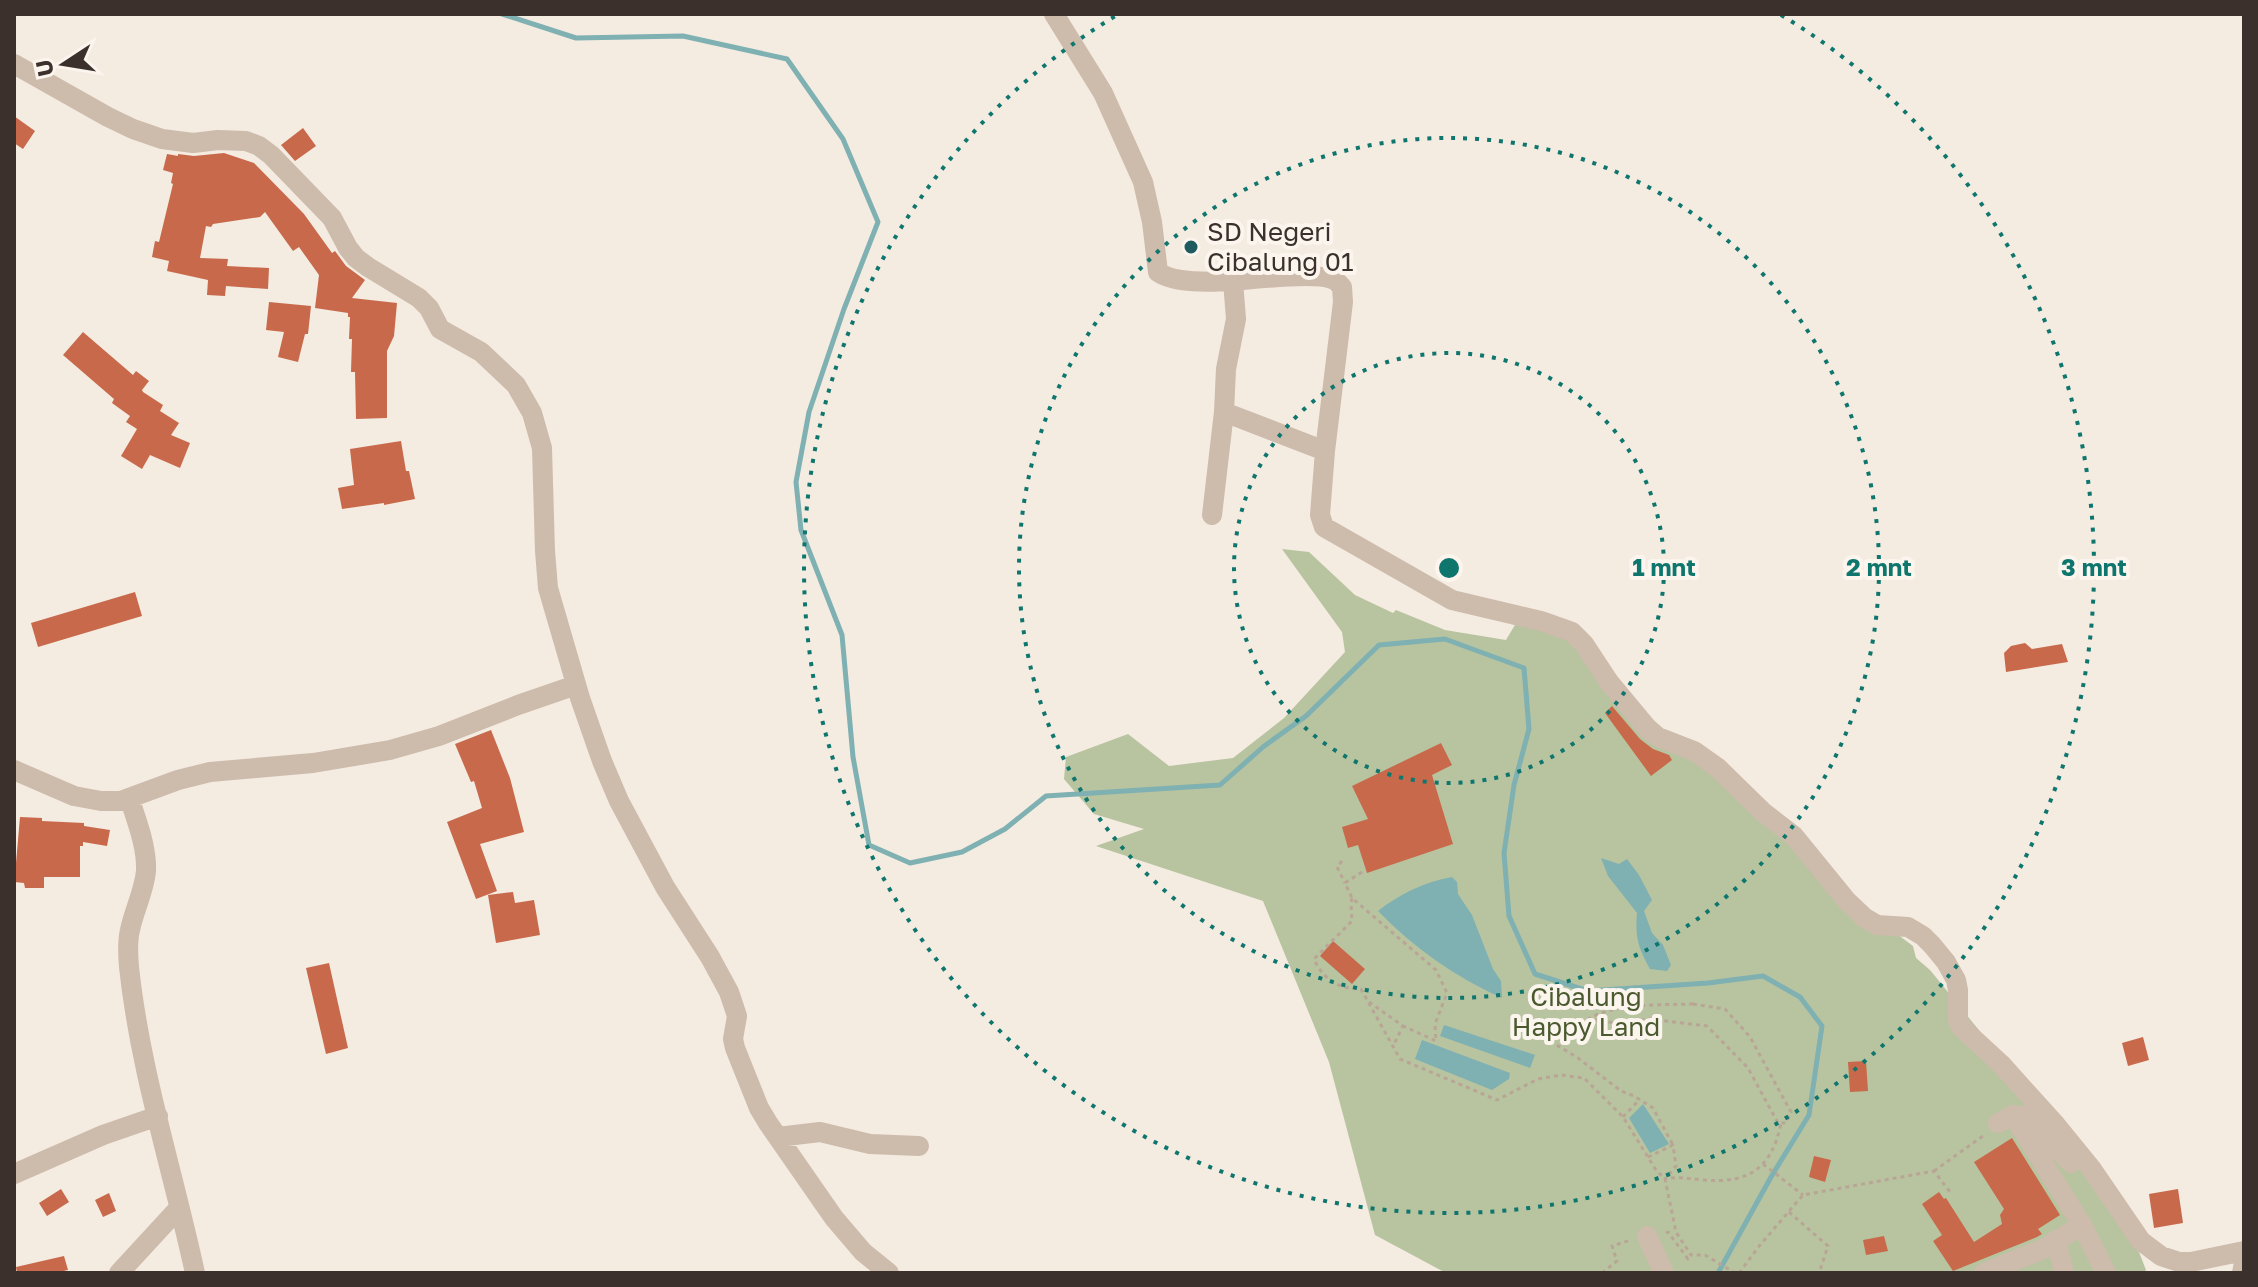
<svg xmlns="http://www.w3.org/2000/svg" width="2258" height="1287" viewBox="0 0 2258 1287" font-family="'Golos Text',sans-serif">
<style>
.green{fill:#b8c4a0}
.water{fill:#7fb0b2}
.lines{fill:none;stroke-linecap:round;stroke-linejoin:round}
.stream{stroke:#7fb0b2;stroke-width:5}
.building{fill:#c8694b}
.path{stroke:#b9a596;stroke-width:3;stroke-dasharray:4 4;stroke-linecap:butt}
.minor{stroke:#cdbbac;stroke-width:20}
.ring{fill:none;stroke:#0f766e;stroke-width:4;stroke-dasharray:4 8}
.poi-dot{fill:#1f5a5e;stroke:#fbf5ee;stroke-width:3}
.labels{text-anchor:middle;stroke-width:8;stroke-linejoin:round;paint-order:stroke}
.poi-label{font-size:26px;fill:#3b302b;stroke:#fbf5ee;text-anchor:start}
.park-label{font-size:26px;fill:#4a5a2e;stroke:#fbf5ee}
.centre{fill:#0f766e;stroke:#fbf5ee;stroke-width:4}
.ring-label{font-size:24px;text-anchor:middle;font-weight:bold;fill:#0f766e;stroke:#fbf5ee;stroke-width:8;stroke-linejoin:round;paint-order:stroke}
</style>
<rect width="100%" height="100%" fill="#f4ebe1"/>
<path class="green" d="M 1282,549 L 1309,552 L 1355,595 L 1393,613 L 1396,610 L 1445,630 L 1506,640 L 1525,608 L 1562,619 L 1625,694 L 1850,899 L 1913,946 L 1916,958 L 1930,970 L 2026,1088 L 2129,1226 L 2146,1270 L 2144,1273 L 1446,1273 L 1375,1235 L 1329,1062 L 1263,901 L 1096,846 L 1144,829 L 1094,814 L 1064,779 L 1066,757 L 1128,734 L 1169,766 L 1233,758 L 1284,718 L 1345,652 L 1342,632 Z"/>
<path class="water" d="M 1601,858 L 1619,864 L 1627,859 L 1639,875 L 1652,900 L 1644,911 L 1652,933 L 1663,945 L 1671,965 L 1667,971 L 1650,969 C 1638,947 1635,938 1637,913 L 1608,876 Z
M 1452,877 L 1457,882 L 1458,894 L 1472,915 L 1493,969 L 1501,981 L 1502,998 C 1455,977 1414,948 1378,911 C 1400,894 1424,882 1452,877 Z
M 1444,1025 L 1535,1055 L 1530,1068 L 1440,1036 Z
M 1422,1040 L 1510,1073 L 1509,1079 L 1492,1090 L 1415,1059 Z
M 1643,1104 L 1669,1144 L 1650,1153 L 1629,1118 Z"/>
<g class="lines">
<path class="stream" d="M 502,14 L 576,38 L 683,36 L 787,59 L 843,139 L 878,222 L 844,309 L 809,412 L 796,482 L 801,530 L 842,635 L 853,757 L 869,845 L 910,863 L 962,852 L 1005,829 L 1046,796 L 1220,785 L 1263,747 L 1306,716 L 1379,645 L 1445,639 L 1524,668 L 1529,729 L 1514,785 L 1504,853 L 1509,916 L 1535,974 L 1588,991 L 1708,983 L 1763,976 L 1800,997 L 1822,1026 L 1809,1115 L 1771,1177 L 1718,1273"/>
</g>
<path class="building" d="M 14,116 L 35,131 L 23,149 L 14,143 Z
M 303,128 L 316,146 L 295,161 L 281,145 Z
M 224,153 L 254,163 L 304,214 L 332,253 L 335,251 L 346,266 L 365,280 L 352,298 L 397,303 L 394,336 L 387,351 L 387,418 L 356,419 L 355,372 L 351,372 L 352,339 L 349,339 L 350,317 L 348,317 L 348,313 L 315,308 L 319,275 L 299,247 L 293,251 L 265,212 L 260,217 L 213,224 L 211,227 L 206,226 L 200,258 L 228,259 L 227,266 L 269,268 L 268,289 L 226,286 L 225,296 L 207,295 L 208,280 L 167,271 L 169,261 L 152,257 L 155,241 L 159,242 L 173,184 L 171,183 L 173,173 L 163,170 L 167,154 L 178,156 L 178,154 L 194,156 Z
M 269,302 L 311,306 L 308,334 L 305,334 L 298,362 L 278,357 L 284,332 L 266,330 Z
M 83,332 L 133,375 L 136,371 L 149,381 L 142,390 L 143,392 L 163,405 L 160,411 L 179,423 L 171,435 L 190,443 L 180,468 L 150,455 L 142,469 L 121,456 L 137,429 L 126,422 L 130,416 L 112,403 L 114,399 L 63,355 Z
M 401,441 L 406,471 L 409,471 L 415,499 L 384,505 L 384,503 L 342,509 L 338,488 L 354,485 L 350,449 Z
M 135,592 L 142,616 L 38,647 L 31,623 Z
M 2025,643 L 2032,649 L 2062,644 L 2068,662 L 2006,672 L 2004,653 L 2011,646 Z
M 1612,706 L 1640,739 L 1653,749 L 1669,755 L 1672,760 L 1651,776 L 1605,713 Z
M 491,730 L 510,778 L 524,832 L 480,844 L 497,891 L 476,899 L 447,822 L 482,808 L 474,781 L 471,782 L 455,744 Z
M 1441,743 L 1452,765 L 1432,775 L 1453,844 L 1367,873 L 1358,845 L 1348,848 L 1342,827 L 1368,819 L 1352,786 Z
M 20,817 L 42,818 L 42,821 L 84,823 L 84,826 L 110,830 L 107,846 L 83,842 L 83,846 L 80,846 L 80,877 L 44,877 L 44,888 L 25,888 L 24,883 L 14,882 L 14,863 L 16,863 Z
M 513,892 L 515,903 L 534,900 L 540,935 L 496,943 L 488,895 Z
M 1333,941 L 1365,969 L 1352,984 L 1320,956 Z
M 329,963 L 348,1048 L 326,1054 L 306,968 Z
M 2143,1037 L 2149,1060 L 2128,1066 L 2122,1043 Z
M 1866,1061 L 1868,1091 L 1850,1092 L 1848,1062 Z
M 2012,1138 L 2060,1215 L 2038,1229 L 2042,1234 L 2037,1237 L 1953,1271 L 1933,1241 L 1942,1235 L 1922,1204 L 1939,1192 L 1944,1199 L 1946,1198 L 1974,1242 L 2002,1224 L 2000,1215 L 2004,1209 L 1974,1162 Z
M 1814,1156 L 1831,1160 L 1825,1182 L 1809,1177 Z
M 61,1189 L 69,1202 L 47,1216 L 39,1203 Z
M 2178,1189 L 2183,1223 L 2154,1228 L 2149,1194 Z
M 109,1193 L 116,1211 L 103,1217 L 95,1200 Z
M 1884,1236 L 1888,1251 L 1866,1255 L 1863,1240 Z
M 64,1256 L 68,1270 L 55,1273 L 17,1273 L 16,1267 Z"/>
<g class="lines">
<path class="path" d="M 1342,861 L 1337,867 L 1345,883
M 1362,872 L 1345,883 L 1352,898 L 1436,970 L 1447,993 L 1435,1024 L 1436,1041 L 1403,1026
M 1352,898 L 1351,904 L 1352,921 L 1314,959 C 1323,979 1338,989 1361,989 L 1400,1059 L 1497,1100 L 1538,1079 L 1561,1075 L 1584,1078 L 1623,1117 L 1656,1170 L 1665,1179 L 1676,1232 L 1691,1255 L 1705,1255 L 1735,1273
M 1369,1002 L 1403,1026 L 1393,1046
M 1693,1004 L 1725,1009 L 1750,1037 L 1791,1112 L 1786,1123 L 1778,1123 L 1748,1068 L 1707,1026 L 1650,1019 L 1616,1023 L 1588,1019 C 1616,1003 1661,1005 1693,1004 Z
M 1550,1041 L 1578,1058 L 1621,1091 L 1634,1096 L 1653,1108 L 1673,1145
M 1623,1117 L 1640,1099
M 1648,1157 L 1673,1145 L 1676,1166 L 1665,1179 C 1678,1176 1690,1179 1704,1180 C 1749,1184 1772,1168 1781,1123
M 1763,1164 L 1803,1195
M 1934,1171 L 1983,1136
M 1789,1212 L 1828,1246 L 1819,1273
M 1666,1233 L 1668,1232 L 1688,1259 L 1691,1255
M 1494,1273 L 1496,1273
M 1602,1273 L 1617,1261 L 1612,1246 L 1631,1240
M 1739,1273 L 1760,1245 L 1803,1195 L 1934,1171 L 1950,1192"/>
<path class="minor" d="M 1054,14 L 1103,93 L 1143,182 L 1152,222 L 1158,272 C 1174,284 1213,282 1233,281 L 1236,319 L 1226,369 L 1224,412 L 1325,451 L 1320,515 L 1324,527 L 1452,600 L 1541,621 L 1572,632 L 1584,644 L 1609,682 L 1648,729 L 1658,737 L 1694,751 L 1718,768 L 1763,812 L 1794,836 L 1847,901 L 1865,918 L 1877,925 L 1908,927 L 1923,936 L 1932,945 L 1946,962 L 1956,980 L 1958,990 L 1958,1021 L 1963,1029 L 2001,1064 L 2056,1125 L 2091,1168 L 2141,1241 L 2161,1256 L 2179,1262 L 2191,1262 L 2244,1251
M 14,64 L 108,117 L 133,129 L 162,139 L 193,143 L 218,140 L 246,141 L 259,146 L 271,155 L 332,218 L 348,248 L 356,258 L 368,267 L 419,298 L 429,308 L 440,329 L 481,352 L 516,385 L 532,413 L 542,448 L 545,551 L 548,588 L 580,698 L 602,761 L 619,801 L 665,887 L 710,957 L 729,992 L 737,1016 L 733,1039 L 735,1048 L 759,1108 L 768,1123 L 834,1218 L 863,1252 L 889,1273
M 1233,281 C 1255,279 1313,272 1332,279 C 1336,280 1339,284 1342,287 L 1343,302 L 1325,451
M 1212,515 L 1224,412
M 14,770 L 74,796 L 101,801 L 121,801 L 178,780 L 210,772 L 313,763 L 390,750 L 439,736 L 518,705 L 576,685
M 130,800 C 137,822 147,847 146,871 C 144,892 134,910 130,930 C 127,942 128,955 129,967 C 140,1071 173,1171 195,1273
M 2013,1115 L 2082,1225 L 2106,1273
M 1998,1123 L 2013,1115 L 2024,1116 L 2071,1163
M 778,1137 L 820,1132 L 870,1144 L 919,1146
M 14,1174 L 103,1135 L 158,1116
M 1647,1236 L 1664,1273
M 2056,1240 L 2064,1273
M 119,1273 L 178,1209
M 1984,1273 L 2043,1249 L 2082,1225
M 2242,1273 L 2244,1263"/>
</g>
<g class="ring">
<circle cx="1449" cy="568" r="215"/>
<circle cx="1449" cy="568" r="430"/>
<path d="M1781 15A645 645 0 1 1 1117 15"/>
</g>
<circle class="poi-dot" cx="1191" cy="247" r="8"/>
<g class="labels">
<g class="poi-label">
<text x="1207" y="241">SD Negeri<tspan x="1207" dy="30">Cibalung 01</tspan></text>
</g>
<g class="park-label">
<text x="1586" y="1006">Cibalung<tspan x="1586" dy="30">Happy Land</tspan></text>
</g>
</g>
<circle cx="1449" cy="568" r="12" class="centre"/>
<g class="ring-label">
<text x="1664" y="576">1 mnt</text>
<text x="1879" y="576">2 mnt</text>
<text x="2094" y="576">3 mnt</text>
</g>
<rect width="2258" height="1287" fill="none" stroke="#3b302b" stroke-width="32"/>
<g transform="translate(64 64) rotate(258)" stroke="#fbf5ee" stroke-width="6" paint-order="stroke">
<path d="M0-6L14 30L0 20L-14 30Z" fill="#3b302b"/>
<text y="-12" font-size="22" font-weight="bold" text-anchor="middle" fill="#3b302b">U</text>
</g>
</svg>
